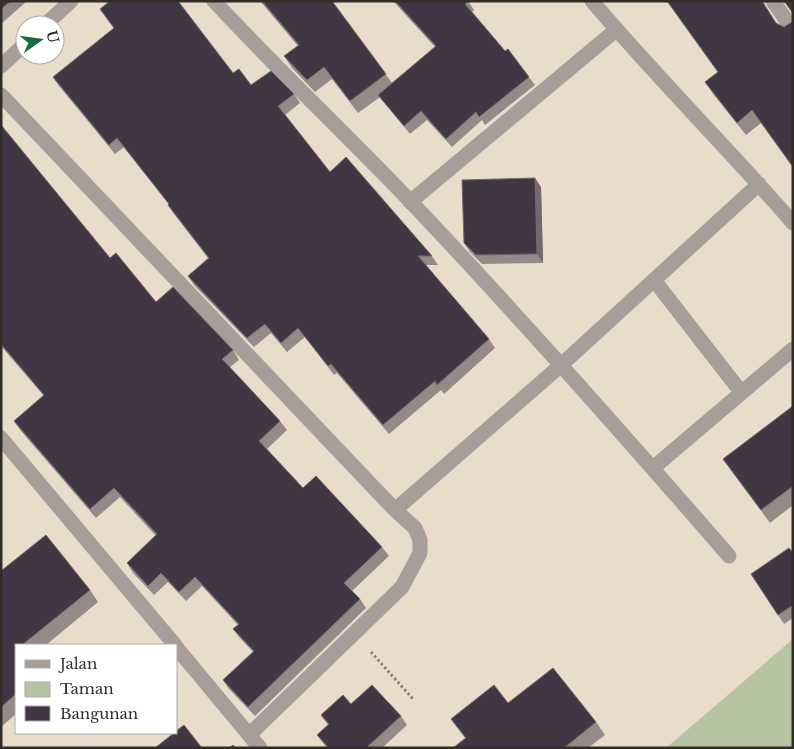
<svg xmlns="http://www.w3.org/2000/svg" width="794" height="749" viewBox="0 0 794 749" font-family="'Libre Baskerville',serif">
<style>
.green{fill:#b7c4a3}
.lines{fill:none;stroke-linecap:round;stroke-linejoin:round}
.path{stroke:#8a8276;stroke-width:3;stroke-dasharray:2.5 2.5;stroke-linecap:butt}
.minor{stroke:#a79e99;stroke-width:15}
.wall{fill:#958a88}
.shaded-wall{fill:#73686c}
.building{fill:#413744;stroke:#73686c}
</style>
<rect width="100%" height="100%" fill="#e9dccb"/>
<path class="green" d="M 793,639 L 793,748 L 666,748 Z"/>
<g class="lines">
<path class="path" d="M 371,652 L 413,699"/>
<path class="minor" d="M 214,1 C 278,70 346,134 411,202 C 520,317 625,436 729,556
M 592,1 C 657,78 728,148 793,223
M 773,1 L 793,30
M 45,25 L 71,1
M 1,66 L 25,44
M 1,95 L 395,510 L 415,528 L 420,540 L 420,553 L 402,587 L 249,735
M 410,202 L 616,30
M 654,280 L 741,392
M 1,438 L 175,645
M 653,468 L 793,349
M 395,510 L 560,366 L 759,184
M 176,647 L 260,748"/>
</g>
<path class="wall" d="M 1,1 L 27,1 L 1,24 Z
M 260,1 L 332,1 L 392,83 L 435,47 L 393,1 L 468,1 L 474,10 L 472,12 L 505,51 L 529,77 L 535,85 L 485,125 L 482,120 L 452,147 L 427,120 L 410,134 L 380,97 L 358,113 L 332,79 L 315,92 L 292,68 L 284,56 L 298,46 Z
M 764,1 L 765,6 L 761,123 L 746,135 L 714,95 L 705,82 L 718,72 Z
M 233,73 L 251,85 L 294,94 L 300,103 L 285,115 L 330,172 L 432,256 L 438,265 L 426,265 L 489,339 L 495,348 L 444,394 L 441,390 L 389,434 L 337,373 L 334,375 L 305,337 L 287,352 L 271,333 L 254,347 L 194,285 L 188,276 L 208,258 L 174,214 L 168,205 L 169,204 L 124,147 L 115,154 L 59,86 L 53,77 Z
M 1,125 L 110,258 L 156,302 L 233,350 L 239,360 L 230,367 L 280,421 L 287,430 L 267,449 L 303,488 L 382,547 L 389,556 L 352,591 L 360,599 L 366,608 L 255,716 L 229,689 L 223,680 L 253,652 L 240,638 L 233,629 L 238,625 L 202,586 L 186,601 L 168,582 L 154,595 L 133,573 L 127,563 L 156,536 L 120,497 L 96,518 L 21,431 L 14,421 L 44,396 L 1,346 Z
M 541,187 L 543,263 L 482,264 L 470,252 L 464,243 Z
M 793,406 L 793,505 L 770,523 L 723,459 Z
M 793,552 L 793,618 L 784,624 L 751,574 Z
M 1,571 L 90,590 L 98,602 L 46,645 L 16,645 L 16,714 L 1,727 Z
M 351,704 L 401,716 L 407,725 L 382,748 L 327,748 L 317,735 L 328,725 L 321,715 Z
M 451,719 L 596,722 L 605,735 L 588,748 L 453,748 L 465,738 Z"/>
<path class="shaded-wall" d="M 535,178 L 541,187 L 543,263 L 537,254 Z"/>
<path class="building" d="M 1,1 L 11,1 L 1,9 Z
M 110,1 L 178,1 L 233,73 L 239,69 L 251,85 L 271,71 L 294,94 L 278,106 L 330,172 L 346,157 L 432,256 L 418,256 L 489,339 L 437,385 L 435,381 L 383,425 L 331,364 L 328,366 L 298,328 L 281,343 L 265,324 L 247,338 L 188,276 L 209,258 L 168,205 L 169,204 L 117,138 L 109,145 L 53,77 L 114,28 L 100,9 Z
M 262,1 L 332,1 L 386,74 L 350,101 L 324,67 L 307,80 L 284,56 L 299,45 Z
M 395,1 L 468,1 L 465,4 L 505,51 L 508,49 L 529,77 L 479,117 L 476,112 L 446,139 L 421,111 L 404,126 L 378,95 L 436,46 Z
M 667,1 L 762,1 L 776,23 L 784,27 L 792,22 L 793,20 L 793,167 L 752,110 L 737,123 L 705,82 L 718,72 Z
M 784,1 L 793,1 L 793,15 L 792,12 Z
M 1,125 L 110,258 L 116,253 L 156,302 L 173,287 L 233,350 L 222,359 L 280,421 L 259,441 L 303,488 L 316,476 L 382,547 L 344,583 L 360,599 L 248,707 L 223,680 L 254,651 L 233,629 L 239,624 L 195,577 L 179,592 L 161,573 L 148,586 L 127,563 L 157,534 L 114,488 L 90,509 L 14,421 L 44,395 L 1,344 Z
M 535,178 L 537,254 L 476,255 L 464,243 L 462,180 Z
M 793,406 L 793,486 L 761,510 L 723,459 Z
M 46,535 L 90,590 L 22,645 L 16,645 L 16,694 L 1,707 L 1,571 Z
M 789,548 L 793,553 L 793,605 L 778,615 L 751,574 Z
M 553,668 L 596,722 L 564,748 L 453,748 L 466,738 L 451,719 L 494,685 L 508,703 Z
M 372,685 L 401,716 L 366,748 L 329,748 L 317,735 L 329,724 L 321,715 L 343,695 L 351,704 Z
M 184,725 L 202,748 L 155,748 L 174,733 L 176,733 L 176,731 Z
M 233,745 L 235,748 L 229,748 Z"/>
<rect width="794" height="749" fill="none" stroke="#322d26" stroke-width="5"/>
<rect x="15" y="644" width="162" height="90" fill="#ffffff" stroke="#adaba8"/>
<rect x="25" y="660" width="25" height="8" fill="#a79e99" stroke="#adaba8"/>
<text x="60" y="669" font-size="15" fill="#322d26">Jalan</text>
<rect x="25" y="682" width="25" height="15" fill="#b7c4a3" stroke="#adaba8"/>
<text x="60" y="694" font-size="15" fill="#322d26">Taman</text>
<rect x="25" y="706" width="25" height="15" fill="#413744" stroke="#adaba8"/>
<text x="60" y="719" font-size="15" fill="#322d26">Bangunan</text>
<g transform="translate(40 40) rotate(76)"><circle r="24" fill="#ffffff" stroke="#adaba8"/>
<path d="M0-4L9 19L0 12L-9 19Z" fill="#156d40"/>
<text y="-8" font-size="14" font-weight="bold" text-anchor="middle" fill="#322d26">U</text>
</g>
</svg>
